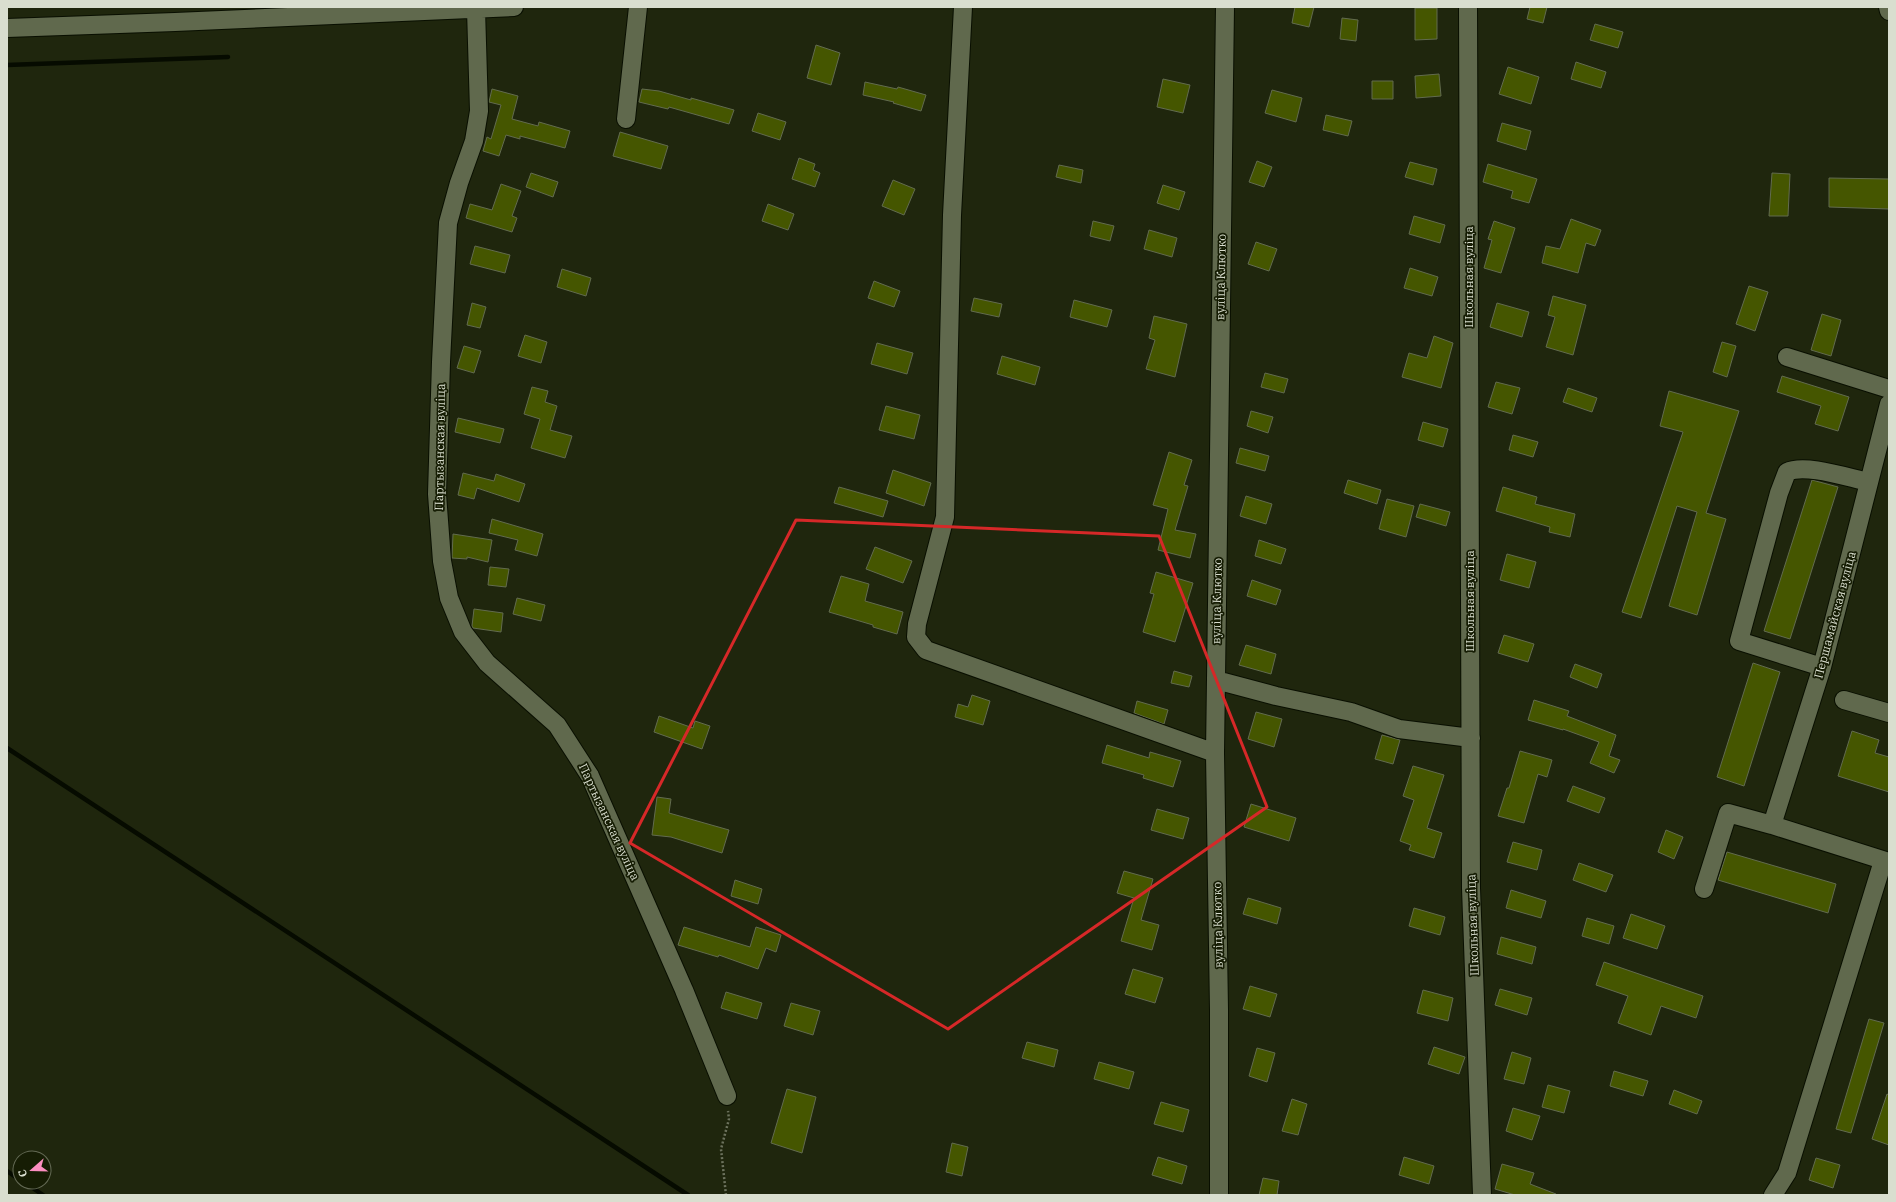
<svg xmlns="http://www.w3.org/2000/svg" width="1896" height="1202" viewBox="0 0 1896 1202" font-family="'IBM Plex Serif',serif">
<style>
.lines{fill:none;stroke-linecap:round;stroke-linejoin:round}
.stream{stroke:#060b00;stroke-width:4.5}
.building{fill:#455600;stroke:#626b4f}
.minor-casing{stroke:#090f00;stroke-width:20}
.path{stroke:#6c725d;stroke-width:2.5;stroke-dasharray:2 2;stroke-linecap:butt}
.minor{stroke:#60694d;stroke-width:18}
.marked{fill:none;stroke:#d62828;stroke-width:3;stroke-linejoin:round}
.labels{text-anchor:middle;stroke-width:3.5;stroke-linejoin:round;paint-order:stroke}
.street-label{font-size:12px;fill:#d9decf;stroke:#161d04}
</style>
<rect width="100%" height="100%" fill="#1f260d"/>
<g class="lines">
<path class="stream" d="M 7,65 L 228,57
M 7,748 L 688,1195
M 7,1171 L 20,1180
M 24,1182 L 43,1195"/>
</g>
<path class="building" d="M 1295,7 L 1314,7 L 1309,27 L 1292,23 Z
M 1530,7 L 1547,7 L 1543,23 L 1527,19 Z
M 1415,8 L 1437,8 L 1437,39 L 1415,40 Z
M 1342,18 L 1358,20 L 1356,41 L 1340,39 Z
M 1595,24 L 1623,32 L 1618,48 L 1590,40 Z
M 816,45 L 840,53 L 831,85 L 807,78 Z
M 1576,62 L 1606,72 L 1601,88 L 1571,79 Z
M 1508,67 L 1539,77 L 1531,104 L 1499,94 Z
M 1439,74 L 1441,96 L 1416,98 L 1415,76 Z
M 1163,79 L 1190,85 L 1183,113 L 1157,107 Z
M 1372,81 L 1393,81 L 1393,99 L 1372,99 Z
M 865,82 L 897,89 L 898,87 L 926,95 L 921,111 L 893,103 L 894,102 L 863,95 Z
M 492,89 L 518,96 L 512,119 L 538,126 L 539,122 L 570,131 L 565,148 L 520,136 L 520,139 L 506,135 L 499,156 L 483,151 L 487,137 L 491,139 L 501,105 L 489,102 Z
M 642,89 L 659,91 L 691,100 L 691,98 L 734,110 L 729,124 L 669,107 L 668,109 L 639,102 Z
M 1272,90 L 1302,98 L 1296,122 L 1265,113 Z
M 758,113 L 786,122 L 780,140 L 752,131 Z
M 1326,115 L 1352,121 L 1348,136 L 1323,130 Z
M 1502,123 L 1531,131 L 1526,150 L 1497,141 Z
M 620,132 L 668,146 L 661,169 L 613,156 Z
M 799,158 L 815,164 L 813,170 L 820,173 L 815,187 L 792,179 Z
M 1257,161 L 1272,167 L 1264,187 L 1249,182 Z
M 1410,162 L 1437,169 L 1433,185 L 1405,177 Z
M 1488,164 L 1537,179 L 1529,203 L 1511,198 L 1513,191 L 1483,182 Z
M 1059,165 L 1083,170 L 1081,183 L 1056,177 Z
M 531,173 L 558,182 L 553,197 L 526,187 Z
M 1772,173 L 1790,174 L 1788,216 L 1769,216 Z
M 1829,178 L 1889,179 L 1889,209 L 1829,207 Z
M 893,180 L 915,189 L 904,215 L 882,206 Z
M 501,184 L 521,191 L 512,216 L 517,218 L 512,232 L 466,218 L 470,204 L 492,210 Z
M 1163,185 L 1185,192 L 1179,210 L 1157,203 Z
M 768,204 L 794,214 L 788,230 L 762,221 Z
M 1414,216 L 1445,225 L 1440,243 L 1409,234 Z
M 1571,219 L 1601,230 L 1595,246 L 1586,243 L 1578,273 L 1542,263 L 1546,246 L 1560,249 Z
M 1093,221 L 1114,226 L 1110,241 L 1090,236 Z
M 1494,221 L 1515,228 L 1501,273 L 1484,268 L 1492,240 L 1488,239 Z
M 1149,230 L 1177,238 L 1172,257 L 1144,249 Z
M 1256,242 L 1277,249 L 1269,271 L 1248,264 Z
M 475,246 L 510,255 L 505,273 L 470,264 Z
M 1410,268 L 1438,277 L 1432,296 L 1404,288 Z
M 562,269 L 591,278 L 586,296 L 557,287 Z
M 874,281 L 900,291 L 894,307 L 868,298 Z
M 1749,286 L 1768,292 L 1755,331 L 1736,324 Z
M 1553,296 L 1586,305 L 1573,355 L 1546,347 L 1555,317 L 1548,315 Z
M 974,298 L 1002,304 L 999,317 L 971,311 Z
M 1074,300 L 1112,310 L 1107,327 L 1070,317 Z
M 472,303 L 486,307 L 480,328 L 467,325 Z
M 1497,303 L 1529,312 L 1522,337 L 1490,327 Z
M 1822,314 L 1841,320 L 1831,356 L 1811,350 Z
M 1154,316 L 1187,324 L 1175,377 L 1146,369 L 1155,340 L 1149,338 Z
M 525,335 L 547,342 L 541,363 L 518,356 Z
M 1434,336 L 1453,343 L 1441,388 L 1402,377 L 1409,353 L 1427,358 Z
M 1722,342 L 1736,346 L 1727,377 L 1713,372 Z
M 877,343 L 913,353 L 907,374 L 871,364 Z
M 464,346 L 481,351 L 474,373 L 457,368 Z
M 1002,356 L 1040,367 L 1035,385 L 997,374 Z
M 1265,373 L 1288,379 L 1284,393 L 1261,387 Z
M 1782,376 L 1849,397 L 1838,431 L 1815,424 L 1821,406 L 1777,392 Z
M 1496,382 L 1520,388 L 1512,414 L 1488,407 Z
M 532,387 L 548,391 L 545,402 L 557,406 L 550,430 L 572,436 L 565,458 L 531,448 L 540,419 L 524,414 Z
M 1568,388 L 1597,398 L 1592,412 L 1563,402 Z
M 1669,391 L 1739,411 L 1706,513 L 1726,519 L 1697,615 L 1669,606 L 1697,512 L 1677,506 L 1641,618 L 1622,612 L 1683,432 L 1660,426 Z
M 886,406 L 920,415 L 914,439 L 879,430 Z
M 1251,411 L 1273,417 L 1268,433 L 1247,426 Z
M 458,418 L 504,429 L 500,443 L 455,432 Z
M 1423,422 L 1448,429 L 1443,447 L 1418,440 Z
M 1513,435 L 1538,442 L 1533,457 L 1509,450 Z
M 1240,448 L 1269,456 L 1265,471 L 1236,463 Z
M 1169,452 L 1192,460 L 1184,485 L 1188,486 L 1175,530 L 1196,534 L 1190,558 L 1158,550 L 1168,509 L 1153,505 Z
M 893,470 L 931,483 L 924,506 L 886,493 Z
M 463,473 L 494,481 L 496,474 L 525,484 L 519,502 L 477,488 L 474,499 L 458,495 Z
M 1348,480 L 1381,490 L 1377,504 L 1344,493 Z
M 1812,480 L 1838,487 L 1790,639 L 1764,631 Z
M 839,487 L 888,501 L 883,517 L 834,503 Z
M 1503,487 L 1537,497 L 1535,504 L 1575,514 L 1570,537 L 1549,532 L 1550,527 L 1496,511 Z
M 1246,496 L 1272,504 L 1266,524 L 1240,516 Z
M 1387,499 L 1414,506 L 1406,537 L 1379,529 Z
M 1420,504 L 1450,512 L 1446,526 L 1416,517 Z
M 492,519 L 543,534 L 537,556 L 515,550 L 518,540 L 489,533 Z
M 453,534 L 492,540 L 488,562 L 467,557 L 467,559 L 452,558 Z
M 1259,540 L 1286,549 L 1281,564 L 1255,556 Z
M 875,547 L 912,561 L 903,583 L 866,569 Z
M 1507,554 L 1536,562 L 1529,588 L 1500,580 Z
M 490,567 L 509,569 L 506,587 L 488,585 Z
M 1156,572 L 1193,583 L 1175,642 L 1143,632 L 1154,594 L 1150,593 Z
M 841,576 L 869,584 L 865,601 L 903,612 L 897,634 L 873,627 L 873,625 L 829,612 Z
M 1252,580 L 1281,590 L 1276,605 L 1247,596 Z
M 517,598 L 545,605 L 541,621 L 513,614 Z
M 474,609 L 503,613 L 501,632 L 473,628 L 472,626 Z
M 1504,635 L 1534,644 L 1528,662 L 1498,653 Z
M 1246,645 L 1276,654 L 1271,674 L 1239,665 Z
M 1753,663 L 1780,672 L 1744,786 L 1717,777 Z
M 1575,664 L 1602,674 L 1597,688 L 1570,677 Z
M 1174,671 L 1192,676 L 1189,687 L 1171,683 Z
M 972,695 L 990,701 L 983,725 L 955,717 L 958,704 L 968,707 Z
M 1534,700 L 1569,711 L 1567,716 L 1616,735 L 1609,756 L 1620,760 L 1614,773 L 1590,763 L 1599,742 L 1563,729 L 1563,730 L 1528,720 Z
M 1137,701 L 1168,710 L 1164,724 L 1134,713 Z
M 1256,712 L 1282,719 L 1274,747 L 1248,739 Z
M 659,716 L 693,728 L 695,721 L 710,726 L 702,749 L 654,732 Z
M 1852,731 L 1879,740 L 1875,753 L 1889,757 L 1889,792 L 1838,776 Z
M 1382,735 L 1400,740 L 1393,764 L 1375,759 Z
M 1107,745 L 1149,758 L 1150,752 L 1181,761 L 1173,787 L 1143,778 L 1144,775 L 1102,763 Z
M 1520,751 L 1552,760 L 1547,777 L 1538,774 L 1524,823 L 1498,816 L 1507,788 L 1509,788 Z
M 1413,766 L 1444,775 L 1427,828 L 1442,833 L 1434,858 L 1409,850 L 1411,845 L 1400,841 L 1414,800 L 1403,796 Z
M 1573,786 L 1605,798 L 1599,813 L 1567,801 Z
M 657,797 L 671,799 L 669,813 L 729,830 L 722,853 L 671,837 L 652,835 Z
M 1251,804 L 1296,818 L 1289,841 L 1244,827 Z
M 1157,809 L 1189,818 L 1183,839 L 1151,830 Z
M 1666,830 L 1683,837 L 1674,859 L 1658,852 Z
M 1513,842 L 1542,850 L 1537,870 L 1507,862 Z
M 1727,852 L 1836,884 L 1828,913 L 1718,880 Z
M 1579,863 L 1613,875 L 1606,892 L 1573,880 Z
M 1124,871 L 1153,879 L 1141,920 L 1159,925 L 1152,950 L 1121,941 L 1134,898 L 1117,893 Z
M 735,880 L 762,889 L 758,904 L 731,896 Z
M 1511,890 L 1546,901 L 1541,918 L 1506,908 Z
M 1248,898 L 1281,908 L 1277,924 L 1243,914 Z
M 1414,908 L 1445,917 L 1440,935 L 1409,926 Z
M 1631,914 L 1665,926 L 1657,949 L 1623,938 Z
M 1587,918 L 1614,926 L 1609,944 L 1582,936 Z
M 684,927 L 750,947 L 756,927 L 781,935 L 776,952 L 766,948 L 758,969 L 719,955 L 718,957 L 678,945 Z
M 1501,937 L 1536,947 L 1532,964 L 1497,954 Z
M 1604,962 L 1703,996 L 1696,1018 L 1661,1006 L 1651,1035 L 1618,1023 L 1628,996 L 1596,985 Z
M 1133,969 L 1163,978 L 1155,1003 L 1125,994 Z
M 1250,986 L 1277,994 L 1270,1017 L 1243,1009 Z
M 1500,989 L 1532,998 L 1527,1015 L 1495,1005 Z
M 1423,990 L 1453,998 L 1448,1021 L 1417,1013 Z
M 726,992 L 762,1003 L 757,1019 L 721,1008 Z
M 791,1003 L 820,1011 L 813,1035 L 784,1026 Z
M 1869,1019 L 1884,1023 L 1851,1133 L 1836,1129 Z
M 1027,1042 L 1058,1050 L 1054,1067 L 1022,1058 Z
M 1434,1047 L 1465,1057 L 1459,1074 L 1428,1064 Z
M 1257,1048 L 1275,1053 L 1267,1082 L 1249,1076 Z
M 1512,1052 L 1531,1058 L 1524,1084 L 1504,1079 Z
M 1099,1062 L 1134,1072 L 1129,1089 L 1094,1079 Z
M 1614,1071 L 1648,1081 L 1643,1096 L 1610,1086 Z
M 1548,1085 L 1570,1091 L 1564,1113 L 1542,1107 Z
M 787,1089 L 816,1097 L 802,1153 L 771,1143 Z
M 1674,1090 L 1702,1101 L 1697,1114 L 1669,1104 Z
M 1887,1094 L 1889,1095 L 1889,1145 L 1872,1139 Z
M 1292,1099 L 1307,1104 L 1298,1135 L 1282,1131 Z
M 1161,1102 L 1189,1110 L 1183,1132 L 1154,1124 Z
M 1513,1108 L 1540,1116 L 1532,1140 L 1506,1131 Z
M 952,1143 L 968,1147 L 962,1176 L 946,1172 Z
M 1158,1157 L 1187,1166 L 1182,1184 L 1152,1175 Z
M 1404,1157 L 1434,1166 L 1429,1184 L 1399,1175 Z
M 1816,1158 L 1840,1165 L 1833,1188 L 1809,1180 Z
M 1502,1164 L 1534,1173 L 1530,1184 L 1556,1194 L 1555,1195 L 1515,1195 L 1495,1189 Z
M 1263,1178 L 1279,1181 L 1277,1195 L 1259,1195 Z"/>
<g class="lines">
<defs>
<path id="minor" d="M 963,7 L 952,215 L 945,517 L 917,624 L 916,637 L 926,650 L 1215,753
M 1468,7 L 1471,888 L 1482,1195
M 1888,7 L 1889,11
M 476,9 L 479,111 L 474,141 L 459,183 L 448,223 L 441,362 L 437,494 L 442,561 L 449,598 L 463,632 L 487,663 L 557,725 L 590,776 L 684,990 L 727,1096
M 7,28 L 175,22 L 514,7
M 626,119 L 638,7
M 1787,357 L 1889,389
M 1822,667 L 1739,641 L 1779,493 L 1787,472 C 1805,463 1849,478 1869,482
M 1216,680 L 1276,696 L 1351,712 L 1399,729 L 1471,738
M 1844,700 L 1889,713
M 1772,825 L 1822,667 L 1889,404
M 1704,889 L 1728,813 L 1772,825 L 1889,862
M 1219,1195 L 1219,1010 L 1215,753 L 1225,7
M 1773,1195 L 1787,1173 L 1883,861"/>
</defs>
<use href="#minor" class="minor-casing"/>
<path class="path" d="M 726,1195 L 721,1149 L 729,1119 L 728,1111"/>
<use href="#minor" class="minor"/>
</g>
<path class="marked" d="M 796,520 L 1159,536 L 1267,807 L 948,1029 L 630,843 Z"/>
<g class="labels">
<g class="street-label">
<text transform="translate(1221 277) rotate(-89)" y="4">вуліца Клютко</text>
<text transform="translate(1469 277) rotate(-90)" y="4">Школьная вуліца</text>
<text transform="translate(440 447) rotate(-89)" y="4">Партызанская вуліца</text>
<text transform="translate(1217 601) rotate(-89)" y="4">вуліца Клютко</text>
<text transform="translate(1470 601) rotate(-90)" y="4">Школьная вуліца</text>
<text transform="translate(1835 615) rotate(-75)" y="4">Першамайская вуліца</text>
<text transform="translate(609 822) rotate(65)" y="4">Партызанская вуліца</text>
<text transform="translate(1218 925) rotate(-91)" y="4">вуліца Клютко</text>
<text transform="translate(1473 925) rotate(-92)" y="4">Школьная вуліца</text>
</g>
</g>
<rect width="1896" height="1202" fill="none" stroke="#d9decf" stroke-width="16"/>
<g transform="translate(32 1170) rotate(250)"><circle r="19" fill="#161d04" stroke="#646a55"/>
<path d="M0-3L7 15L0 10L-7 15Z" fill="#fc8fc1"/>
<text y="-6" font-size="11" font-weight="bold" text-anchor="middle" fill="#d9decf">С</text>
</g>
</svg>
